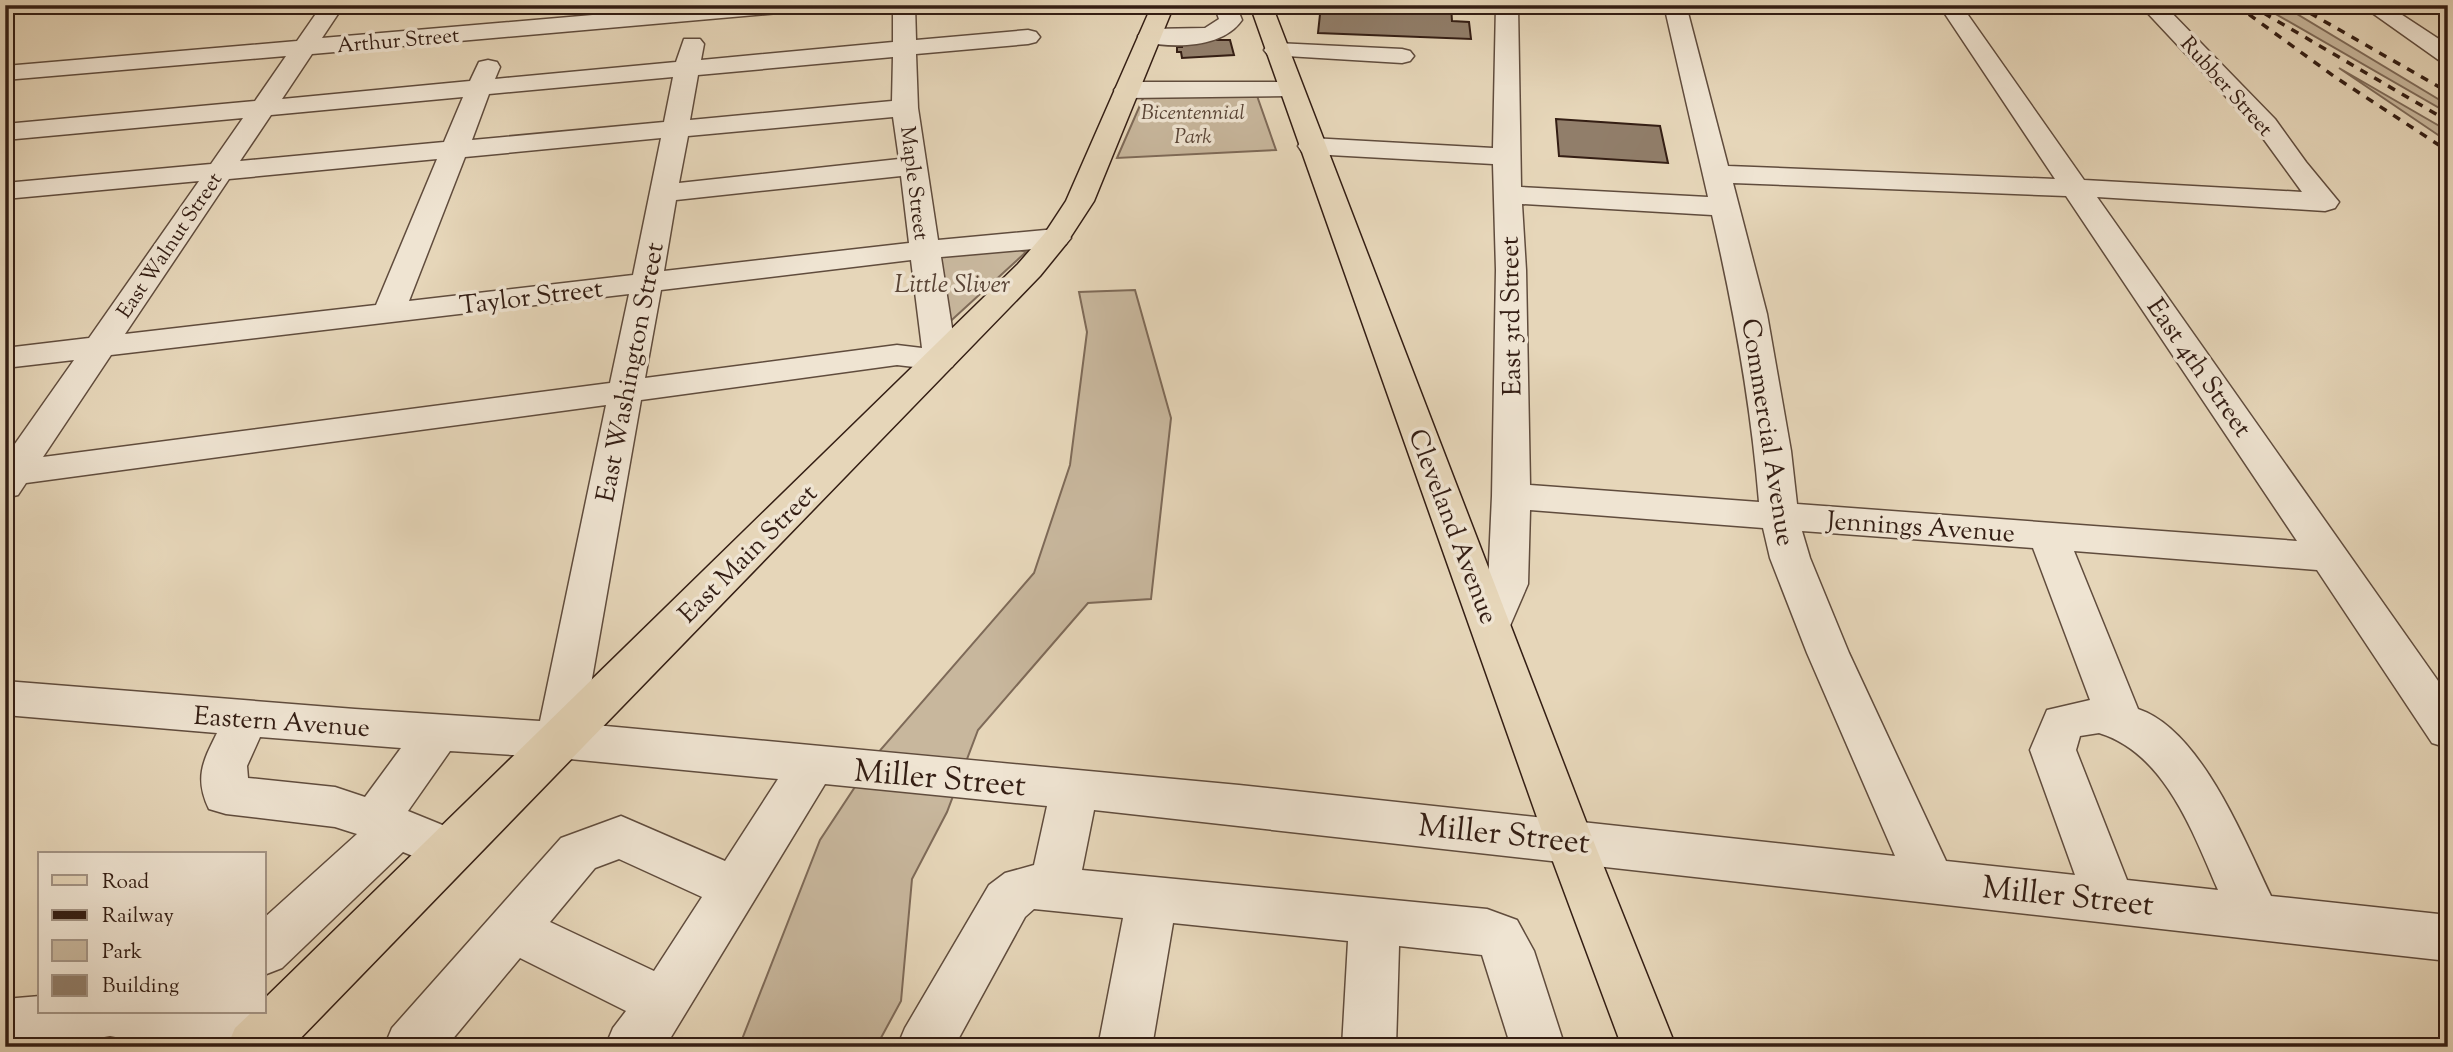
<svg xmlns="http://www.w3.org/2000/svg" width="2453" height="1052" viewBox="0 0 2453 1052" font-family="'Sorts Mill Goudy',serif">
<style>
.green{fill:#c8b79d;stroke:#7e6a58;stroke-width:2}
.building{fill:#917e6a;stroke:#341e14;stroke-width:2}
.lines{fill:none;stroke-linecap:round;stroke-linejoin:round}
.minor-casing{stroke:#604c3d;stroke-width:3}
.major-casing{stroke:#341e14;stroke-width:3}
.minor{fill:#efe4d2;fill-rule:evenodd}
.major{fill:#e6d6b9;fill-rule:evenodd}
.rail{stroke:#341e14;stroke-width:3.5;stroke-dasharray:8 8;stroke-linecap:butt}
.labels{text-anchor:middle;stroke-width:7;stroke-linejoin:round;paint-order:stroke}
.far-street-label{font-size:21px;fill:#341e14;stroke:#efe4d2}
.far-park-label{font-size:21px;font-style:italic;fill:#594436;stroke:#efe4d2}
.park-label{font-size:26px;font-style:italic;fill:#594436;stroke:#efe4d2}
.street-label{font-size:26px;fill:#341e14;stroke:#efe4d2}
.near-street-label{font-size:32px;fill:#341e14;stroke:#efe4d2}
</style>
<rect width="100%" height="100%" fill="#e6d6b9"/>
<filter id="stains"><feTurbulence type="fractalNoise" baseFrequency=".00286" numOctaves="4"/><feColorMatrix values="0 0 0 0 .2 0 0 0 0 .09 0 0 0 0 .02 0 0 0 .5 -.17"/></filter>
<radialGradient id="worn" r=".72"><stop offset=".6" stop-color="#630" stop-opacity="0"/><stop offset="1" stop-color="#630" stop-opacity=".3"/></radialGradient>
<path class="green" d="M 2260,5 L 2282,5 L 2448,105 L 2448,113 Z
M 2339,68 L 2448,131 L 2448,141 L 2444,139 Z
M 1256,93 L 1276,150 L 1117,158 L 1144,96 Z
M 1014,248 L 1026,252 L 931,339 L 921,259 Z
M 1135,290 L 1171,418 L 1151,599 L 1088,603 L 978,730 L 947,812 L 912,879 L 901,1001 L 876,1047 L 739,1047 L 820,840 L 876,755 L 1034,573 L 1070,465 L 1087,332 L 1079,292 Z"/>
<path class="building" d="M 1321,5 L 1451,5 L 1452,21 L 1469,22 L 1471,39 L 1318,33 Z
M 1216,37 L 1217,40 L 1230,40 L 1234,55 L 1182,58 L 1181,52 L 1177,52 L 1177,47 L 1182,47 L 1182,42 Z
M 1556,119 L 1660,126 L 1668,163 L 1559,156 Z"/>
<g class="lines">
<defs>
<path id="minor" d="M 322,5 L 344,5 L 322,38 L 709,5 L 801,5 L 798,10 L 790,12 L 312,54 L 282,99 L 470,81 L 479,62 L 488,60 L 497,62 L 500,67 L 495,79 L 676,62 L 684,39 L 700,39 L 704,44 L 701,60 L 893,42 L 893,5 L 915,5 L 916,40 L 1028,30 L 1036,32 L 1040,37 L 1036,42 L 1028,44 L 916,54 L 918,108 L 938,240 L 1056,229 L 1066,232 L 1071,238 L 1066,244 L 1056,247 L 941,257 L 957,360 L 952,367 L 940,370 L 897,365 L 641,400 L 584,724 L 1239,785 L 1895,856 L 1807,653 L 1770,558 L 1763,528 L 1530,510 L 1528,584 L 1506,635 L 1491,639 L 1476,635 L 1470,624 L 1488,584 L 1492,496 L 1496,270 L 1493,164 L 1311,154 L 1302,152 L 1298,146 L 1302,140 L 1311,138 L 1493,148 L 1496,5 L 1518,5 L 1521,187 L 1708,197 L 1664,5 L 1686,5 L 1728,166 L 2055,179 L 1939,5 L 1961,5 L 2084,180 L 2302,192 L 2257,130 L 2140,5 L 2164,5 L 2275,119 L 2306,162 L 2339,202 L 2335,208 L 2325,211 L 2097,197 L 2448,695 L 2448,748 L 2432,743 L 2317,570 L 2074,551 L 2138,709 C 2201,730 2244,840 2271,896 L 2448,915 L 2448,961 L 1094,810 L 1082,870 L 1487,909 L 1517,920 L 1534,951 L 1565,1047 L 1511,1047 L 1482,955 L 1399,946 L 1396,1047 L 1342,1047 L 1348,941 L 1173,923 L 1152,1047 L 1098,1047 L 1123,918 L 1034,909 L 1025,917 L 954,1047 L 897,1047 L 905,1028 L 989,885 L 1005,873 L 1034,865 L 1047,806 L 825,784 L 665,1047 L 605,1047 L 613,1028 L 626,1011 L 520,958 L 446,1047 L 384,1047 L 392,1028 L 561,838 L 621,816 L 725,861 L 778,779 L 559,758 L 450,751 L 408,811 L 467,835 L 474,850 L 467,865 L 450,871 L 403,852 L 282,968 L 264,975 L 264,918 L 357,834 L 335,827 L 226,814 L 209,809 C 194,778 203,761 217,733 L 5,715 L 5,681 L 355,709 L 540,721 L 606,405 L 26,483 L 18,495 L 5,498 L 5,458 L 74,360 L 5,368 L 5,348 L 89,338 L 199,181 L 5,199 L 5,183 L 211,164 L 243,118 L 5,140 L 5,124 L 255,101 L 286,56 L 5,80 L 5,66 L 297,41 ZM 893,57 L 892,101 L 690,120 L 698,75 ZM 673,77 L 664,122 L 472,140 L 489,94 ZM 463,97 L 444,142 L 240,161 L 271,115 ZM 893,117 L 899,159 L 679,183 L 688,136 ZM 661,138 L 633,275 L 409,301 L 465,157 ZM 437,159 L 376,305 L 125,334 L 229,179 ZM 901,176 L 909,243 L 664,271 L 676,200 ZM 1733,183 L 2066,196 L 2297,541 L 1797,504 L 1791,451 L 1767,314 ZM 1522,204 L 1712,215 C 1734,310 1751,404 1759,502 L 1530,485 L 1526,270 ZM 911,260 L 922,348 L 897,345 L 645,378 L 661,290 ZM 629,294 L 610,383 L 43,457 L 111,355 ZM 1802,531 L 2033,548 L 2090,700 L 2047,710 L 2030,750 L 2075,875 L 1946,861 L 1849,653 L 1810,558 ZM 2099,733 C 2165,753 2193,833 2218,890 L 2127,880 L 2076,750 L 2080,736 ZM 260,737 L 401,748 L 365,797 L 335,787 L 248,778 L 247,766 ZM 619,859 L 702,897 L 654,971 L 550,922 L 595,868 Z
M 1214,5 L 1236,5 L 1242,20 C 1223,48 1173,49 1142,41 L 1138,36 L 1142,31 L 1150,29 L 1205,28 L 1219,19 Z
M 2361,5 L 2387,5 L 2448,45 L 2448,63 L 2440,61 Z
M 1276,43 L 1402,49 L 1410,51 L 1414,56 L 1410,61 L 1402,63 L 1268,55 L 1264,50 L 1268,45 Z
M 1127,82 L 1290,82 L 1299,84 L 1302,89 L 1299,94 L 1290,96 L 1127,98 L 1118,95 L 1114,90 L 1118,85 Z
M 40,996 L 40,1012 L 265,1010 L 284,1018 L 292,1036 L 288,1047 L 170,1047 L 110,1036 L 47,1047 L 5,1047 L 5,999 Z"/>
<path id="major" d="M 1152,5 L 1174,5 L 1094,201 L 1066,244 L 1040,276 L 292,1047 L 227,1047 L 235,1028 L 252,1012 L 264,1012 L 264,999 L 1018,264 L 1045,233 L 1066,201 Z
M 1250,5 L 1272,5 L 1593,840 L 1676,1047 L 1622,1047 L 1545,840 Z"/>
</defs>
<use href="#minor" class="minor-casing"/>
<use href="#major" class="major-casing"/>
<use href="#minor" class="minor"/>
<use href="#major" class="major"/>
<path class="rail" d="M 2236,5 L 2335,77 L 2448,151
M 2250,5 L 2448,121
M 2296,5 L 2448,92"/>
</g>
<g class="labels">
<g class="far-street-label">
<text transform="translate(398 40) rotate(-5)" y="7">Arthur Street</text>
<text transform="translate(2227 86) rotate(48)" y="7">Rubber Street</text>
<text transform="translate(915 183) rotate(83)" y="7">Maple Street</text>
<text transform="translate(169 245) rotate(-56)" y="7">East Walnut Street</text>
</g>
<g class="far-park-label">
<text x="1193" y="119">Bicentennial<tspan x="1193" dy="24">Park</tspan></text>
</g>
<g class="park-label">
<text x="952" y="292">Little Sliver</text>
</g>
<g class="street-label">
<text transform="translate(531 296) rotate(-7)" y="9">Taylor Street</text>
<text transform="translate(1510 316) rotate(-91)" y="9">East 3rd Street</text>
<text transform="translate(2200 367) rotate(55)" y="9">East 4th Street</text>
<text transform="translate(629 372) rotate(-79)" y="9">East Washington Street</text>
<text transform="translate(1769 432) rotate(81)" y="9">Commercial Avenue</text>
<text transform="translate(1454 526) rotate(69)" y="9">Cleveland Avenue</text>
<text transform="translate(1921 526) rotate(4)" y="9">Jennings Avenue</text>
<text transform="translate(747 553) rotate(-45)" y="9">East Main Street</text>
<text transform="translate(282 721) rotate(4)" y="9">Eastern Avenue</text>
</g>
<g class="near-street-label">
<text transform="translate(940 777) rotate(5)" y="11">Miller Street</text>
<text transform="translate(1504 833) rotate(6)" y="11">Miller Street</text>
<text transform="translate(2068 895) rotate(6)" y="11">Miller Street</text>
</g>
</g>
<rect width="2453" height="1052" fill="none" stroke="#e6d6b9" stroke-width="28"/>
<rect x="7" y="7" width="2439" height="1038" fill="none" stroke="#341e14" stroke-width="3.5"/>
<rect x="14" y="14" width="2425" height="1024" fill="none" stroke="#341e14" stroke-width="2"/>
<rect x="38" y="852" width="228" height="161" fill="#efe4d2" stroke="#a49586" stroke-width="2"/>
<rect x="52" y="875" width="35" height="10" fill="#e6d6b9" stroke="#a49586" stroke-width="2"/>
<text x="102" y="888" font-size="21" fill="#341e14">Road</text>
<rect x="52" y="910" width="35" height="10" fill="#341e14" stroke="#a49586" stroke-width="2"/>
<text x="102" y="922" font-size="21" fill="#341e14">Railway</text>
<rect x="52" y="940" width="35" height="21" fill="#c8b79d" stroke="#a49586" stroke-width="2"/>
<text x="102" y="958" font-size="21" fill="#341e14">Park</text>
<rect x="52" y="975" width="35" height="21" fill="#917e6a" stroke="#a49586" stroke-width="2"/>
<text x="102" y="992" font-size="21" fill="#341e14">Building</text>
<rect width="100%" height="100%" filter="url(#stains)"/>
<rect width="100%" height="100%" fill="url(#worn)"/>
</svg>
